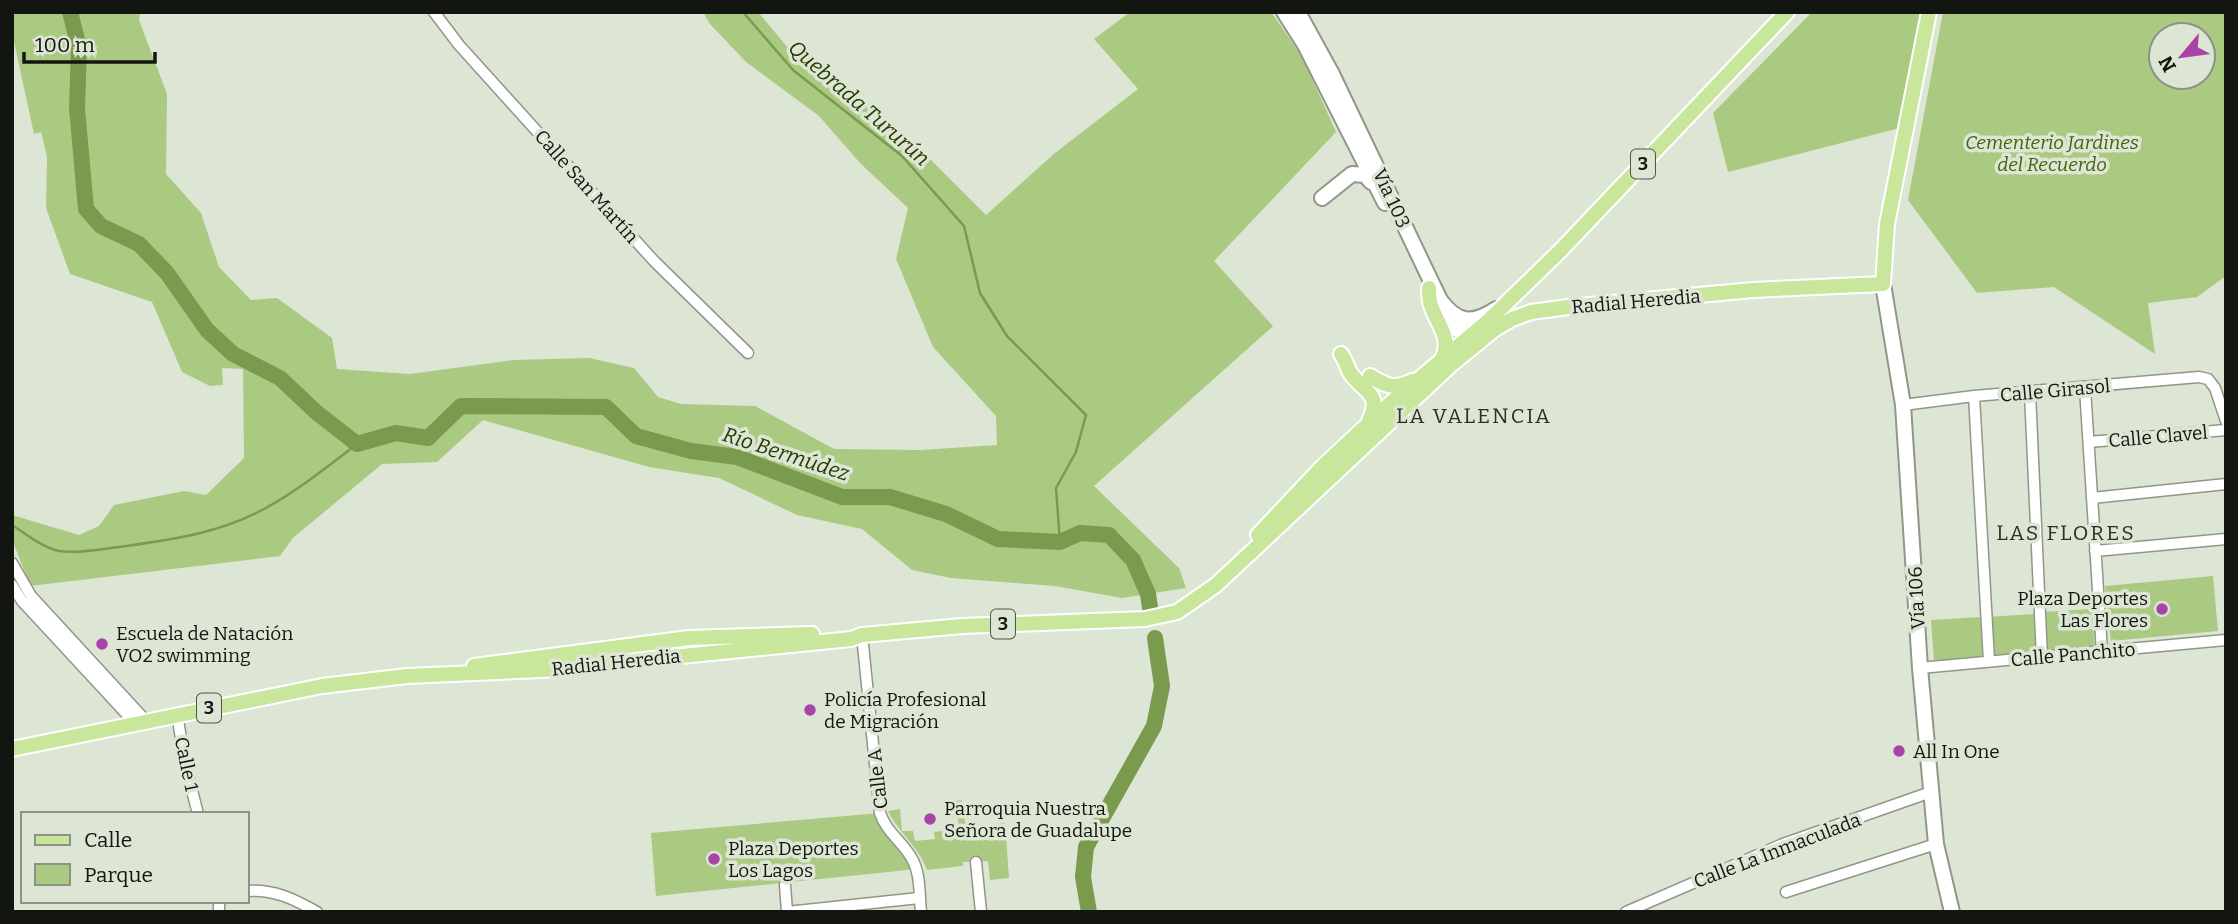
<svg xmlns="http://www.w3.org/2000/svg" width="2238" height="924" viewBox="0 0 2238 924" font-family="Bitter,serif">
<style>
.green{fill:#aaca82;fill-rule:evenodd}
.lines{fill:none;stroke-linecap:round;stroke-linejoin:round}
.stream{stroke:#7a9a4d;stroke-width:2.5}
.river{stroke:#7a9a4d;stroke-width:16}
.minor-casing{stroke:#909787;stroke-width:13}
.secondary-casing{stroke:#909787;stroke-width:18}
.primary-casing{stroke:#fff;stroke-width:18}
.minor{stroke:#fff;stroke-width:10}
.secondary{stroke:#fff;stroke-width:14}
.primary{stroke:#c8e69c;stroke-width:14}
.poi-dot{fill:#a943a7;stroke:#dde5d4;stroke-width:2.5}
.labels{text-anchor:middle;stroke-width:7;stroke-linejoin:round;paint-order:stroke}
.shield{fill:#dde5d4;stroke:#50544b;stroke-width:2}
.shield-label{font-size:18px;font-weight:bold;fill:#131610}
.park-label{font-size:19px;font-style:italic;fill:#44620b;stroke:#dde5d4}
.street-label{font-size:19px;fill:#131610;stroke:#dde5d4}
.poi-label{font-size:19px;fill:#131610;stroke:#dde5d4;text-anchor:start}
.water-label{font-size:21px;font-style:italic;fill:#253900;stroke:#dde5d4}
.neighbourhood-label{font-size:21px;letter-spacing:2px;fill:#2a3023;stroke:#dde5d4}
</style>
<rect width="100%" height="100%" fill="#dde5d4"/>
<path class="green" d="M 13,12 L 140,12 L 139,20 L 167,94 L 166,174 L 201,213 L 219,267 L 251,300 L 277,298 L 332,338 L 337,369 L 410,374 L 513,360 L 589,358 L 634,368 L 658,397 L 681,404 L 755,406 L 834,449 L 921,450 L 997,445 L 996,416 L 933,347 L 896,259 L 908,208 L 860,163 L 819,116 L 746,62 L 710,24 L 703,12 L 758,12 L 798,60 L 862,99 L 926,155 L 986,215 L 1055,153 L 1138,89 L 1094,39 L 1130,12 L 1271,12 L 1302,56 L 1336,132 L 1214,261 L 1273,326 L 1094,486 L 1179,568 L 1186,588 L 1122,598 L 1055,586 L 951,578 L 912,570 L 862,529 L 797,515 L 719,478 L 649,467 L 483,420 L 437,462 L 382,464 L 293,538 L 280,556 L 30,586 L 12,539 L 12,515 L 79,535 L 99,526 L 114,505 L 184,491 L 206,495 L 244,458 L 243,369 L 222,368 L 223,385 L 210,386 L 182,372 L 152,302 L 70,274 L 46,208 L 47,157 L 41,132 L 34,134 L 13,37 Z
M 1812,12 L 1921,12 L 1900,128 L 1728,172 L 1713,113 Z
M 1943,12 L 2226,12 L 2226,276 L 2197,297 L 2148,303 L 2155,354 L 2054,287 L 1977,293 L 1908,200 ZM 2161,35 L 2203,35 L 2203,77 L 2161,77 Z
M 2213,576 L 2218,631 L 2111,641 L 2105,586 Z
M 2092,609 L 2095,650 L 2045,653 L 2043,612 Z
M 2036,614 L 2038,655 L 1989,658 L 1986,617 Z
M 1980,617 L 1983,658 L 1934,661 L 1931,620 Z
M 962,800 L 966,827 L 1005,823 L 1009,878 L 990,880 L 988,861 L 963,862 L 963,866 L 927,870 C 919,847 899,833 888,811 L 900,809 L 902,831 L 913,831 L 915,841 L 935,839 L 934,832 L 959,829 L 956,801 Z
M 880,813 L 917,869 L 656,896 L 651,833 Z"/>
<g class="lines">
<path class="stream" d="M 743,12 L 793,70 L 902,156 L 964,226 L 980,293 L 1007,336 L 1086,415 L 1076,452 L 1056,488 L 1060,542
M 12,525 C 26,534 43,548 59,551 C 78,554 100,549 119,547 C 168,540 219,534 264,509 C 297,491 327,467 357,444"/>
<path class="river" d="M 70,12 L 79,47 L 77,108 L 86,209 L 101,226 L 139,244 L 167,273 L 207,330 L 233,354 L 280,378 L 316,412 L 357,444 L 396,433 L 428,438 L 461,406 L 606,407 L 636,436 L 691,451 L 737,457 L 842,497 L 890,497 L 946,514 L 998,539 L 1060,542 L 1080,533 L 1109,535 L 1133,560 L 1148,594 L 1150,608
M 1089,912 L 1083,877 L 1086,847 L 1154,726 L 1162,686 L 1155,638"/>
<defs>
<path id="minor" d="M 434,12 L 459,45 L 654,261 L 748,353
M 2085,388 L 2102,652
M 2030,393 L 2042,658
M 1974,396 L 1989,661
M 1903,405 L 1974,396 L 2199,377 L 2208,379 L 2215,388 L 2226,421
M 2089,442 L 2226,430
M 2092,498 L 2226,484
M 2095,551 L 2226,539
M 12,563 L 31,596 L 146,721
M 12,585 L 22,601 L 135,723
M 862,635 L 880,813 C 887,833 901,840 911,857 C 921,873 919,894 921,912
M 1920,668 L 2226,640
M 177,714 L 185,763 L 198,814
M 976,862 L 981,912
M 785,885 L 787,912 L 919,898
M 247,891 C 274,889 294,899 317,912
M 1786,892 L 1936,844
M 219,901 L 219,912
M 1626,912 L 1783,844 L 1931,792"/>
<path id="secondary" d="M 1284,12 L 1305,45 L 1385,203
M 1298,12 L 1331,72 L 1440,300 C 1457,323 1472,325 1496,309
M 1322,198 L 1352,174 L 1365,175 L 1371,182
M 1883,284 L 1903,405 L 1920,668 L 1936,844 L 1952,912
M 1439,311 C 1448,326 1462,337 1480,334"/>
<path id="primary" d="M 1429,288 C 1429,293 1429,300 1431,305 C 1437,325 1453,338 1442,359
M 1341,354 C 1346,361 1347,368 1351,374 C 1365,393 1382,393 1369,421
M 1370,376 C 1386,386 1395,390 1412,381
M 1258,535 L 1323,466 L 1393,401 L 1489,320 L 1560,251 L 1787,12
M 474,666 L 689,638 L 812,634
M 12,749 L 322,686 L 407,676 L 543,670 L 851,639 L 862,635 L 962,626 L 1145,619 L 1177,612 L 1216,585 L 1452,364 L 1495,329 L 1512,319 L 1531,312 L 1568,307 L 1753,290 L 1883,284 L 1887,224 L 1929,12"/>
</defs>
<use href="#minor" class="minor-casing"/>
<use href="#secondary" class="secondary-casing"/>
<use href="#primary" class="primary-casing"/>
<use href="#minor" class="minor"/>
<use href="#secondary" class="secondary"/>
<use href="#primary" class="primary"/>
</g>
<g class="poi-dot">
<circle cx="2162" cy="609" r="7"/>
<circle cx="102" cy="644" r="7"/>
<circle cx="810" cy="710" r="7"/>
<circle cx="1899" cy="751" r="7"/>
<circle cx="930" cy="819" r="7"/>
<circle cx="714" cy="859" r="7"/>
</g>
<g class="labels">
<g class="shield">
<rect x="1631" y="149.5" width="24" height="29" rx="5"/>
<rect x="991" y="609.5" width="24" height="29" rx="5"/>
<rect x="197" y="693.5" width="24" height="29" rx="5"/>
</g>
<g class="shield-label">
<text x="1643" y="170">3</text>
<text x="1003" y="630">3</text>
<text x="209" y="714">3</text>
</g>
<g class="park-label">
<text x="2052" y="149">Cementerio Jardines<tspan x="2052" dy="22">del Recuerdo</tspan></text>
</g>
<g class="street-label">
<text transform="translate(587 186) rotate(48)" y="7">Calle San Martín</text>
<text transform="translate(1392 198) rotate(65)" y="7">Vía 103</text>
<text transform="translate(1636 301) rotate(-5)" y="7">Radial Heredia</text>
<text transform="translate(2055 390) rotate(-5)" y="7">Calle Girasol</text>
<text transform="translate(2158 436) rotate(-5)" y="7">Calle Clavel</text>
<text transform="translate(1916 598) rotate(-93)" y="7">Vía 106</text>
<text transform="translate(2073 654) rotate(-5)" y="7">Calle Panchito</text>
<text transform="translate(616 662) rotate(-6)" y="7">Radial Heredia</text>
<text transform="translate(187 764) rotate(78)" y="7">Calle 1</text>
<text transform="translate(877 779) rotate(-97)" y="7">Calle A</text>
<text transform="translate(1777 850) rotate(-21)" y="7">Calle La Inmaculada</text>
</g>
<g class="poi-label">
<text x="2148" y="605" text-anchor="end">Plaza Deportes<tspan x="2148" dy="22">Las Flores</tspan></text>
<text x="116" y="640">Escuela de Natación<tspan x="116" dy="22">VO2 swimming</tspan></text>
<text x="824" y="706">Policía Profesional<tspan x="824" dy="22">de Migración</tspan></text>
<text x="1913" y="758">All In One</text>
<text x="944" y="815">Parroquia Nuestra<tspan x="944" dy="22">Señora de Guadalupe</tspan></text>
<text x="728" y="855">Plaza Deportes<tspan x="728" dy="22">Los Lagos</tspan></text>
</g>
<g class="water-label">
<text transform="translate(859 103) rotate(41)" y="7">Quebrada Tururún</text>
<text transform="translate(786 454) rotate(18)" y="7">Río Bermúdez</text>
</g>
<g class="neighbourhood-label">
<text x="1474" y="423">LA VALENCIA</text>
<text x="2066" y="540">LAS FLORES</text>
</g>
</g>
<rect width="2238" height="924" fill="none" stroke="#131610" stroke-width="28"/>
<rect x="21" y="812" width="228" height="91" fill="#dde5d4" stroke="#8c9286" stroke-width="2"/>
<rect x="35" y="835" width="35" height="10" fill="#c8e69c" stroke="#8c9286" stroke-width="2"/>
<text x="84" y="847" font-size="21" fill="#131610">Calle</text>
<rect x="35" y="864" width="35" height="21" fill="#aaca82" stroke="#8c9286" stroke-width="2"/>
<text x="84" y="882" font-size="21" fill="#131610">Parque</text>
<g transform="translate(2182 56) rotate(241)"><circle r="33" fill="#dde5d4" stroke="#8c9286" stroke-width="2"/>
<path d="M0-5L12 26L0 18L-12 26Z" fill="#a943a7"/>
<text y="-10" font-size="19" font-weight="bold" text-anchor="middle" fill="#131610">N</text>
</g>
<path d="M24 52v10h131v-10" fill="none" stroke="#131610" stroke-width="3.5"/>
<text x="35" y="52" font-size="21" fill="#131610" stroke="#dde5d4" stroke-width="5" paint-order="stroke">100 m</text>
</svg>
